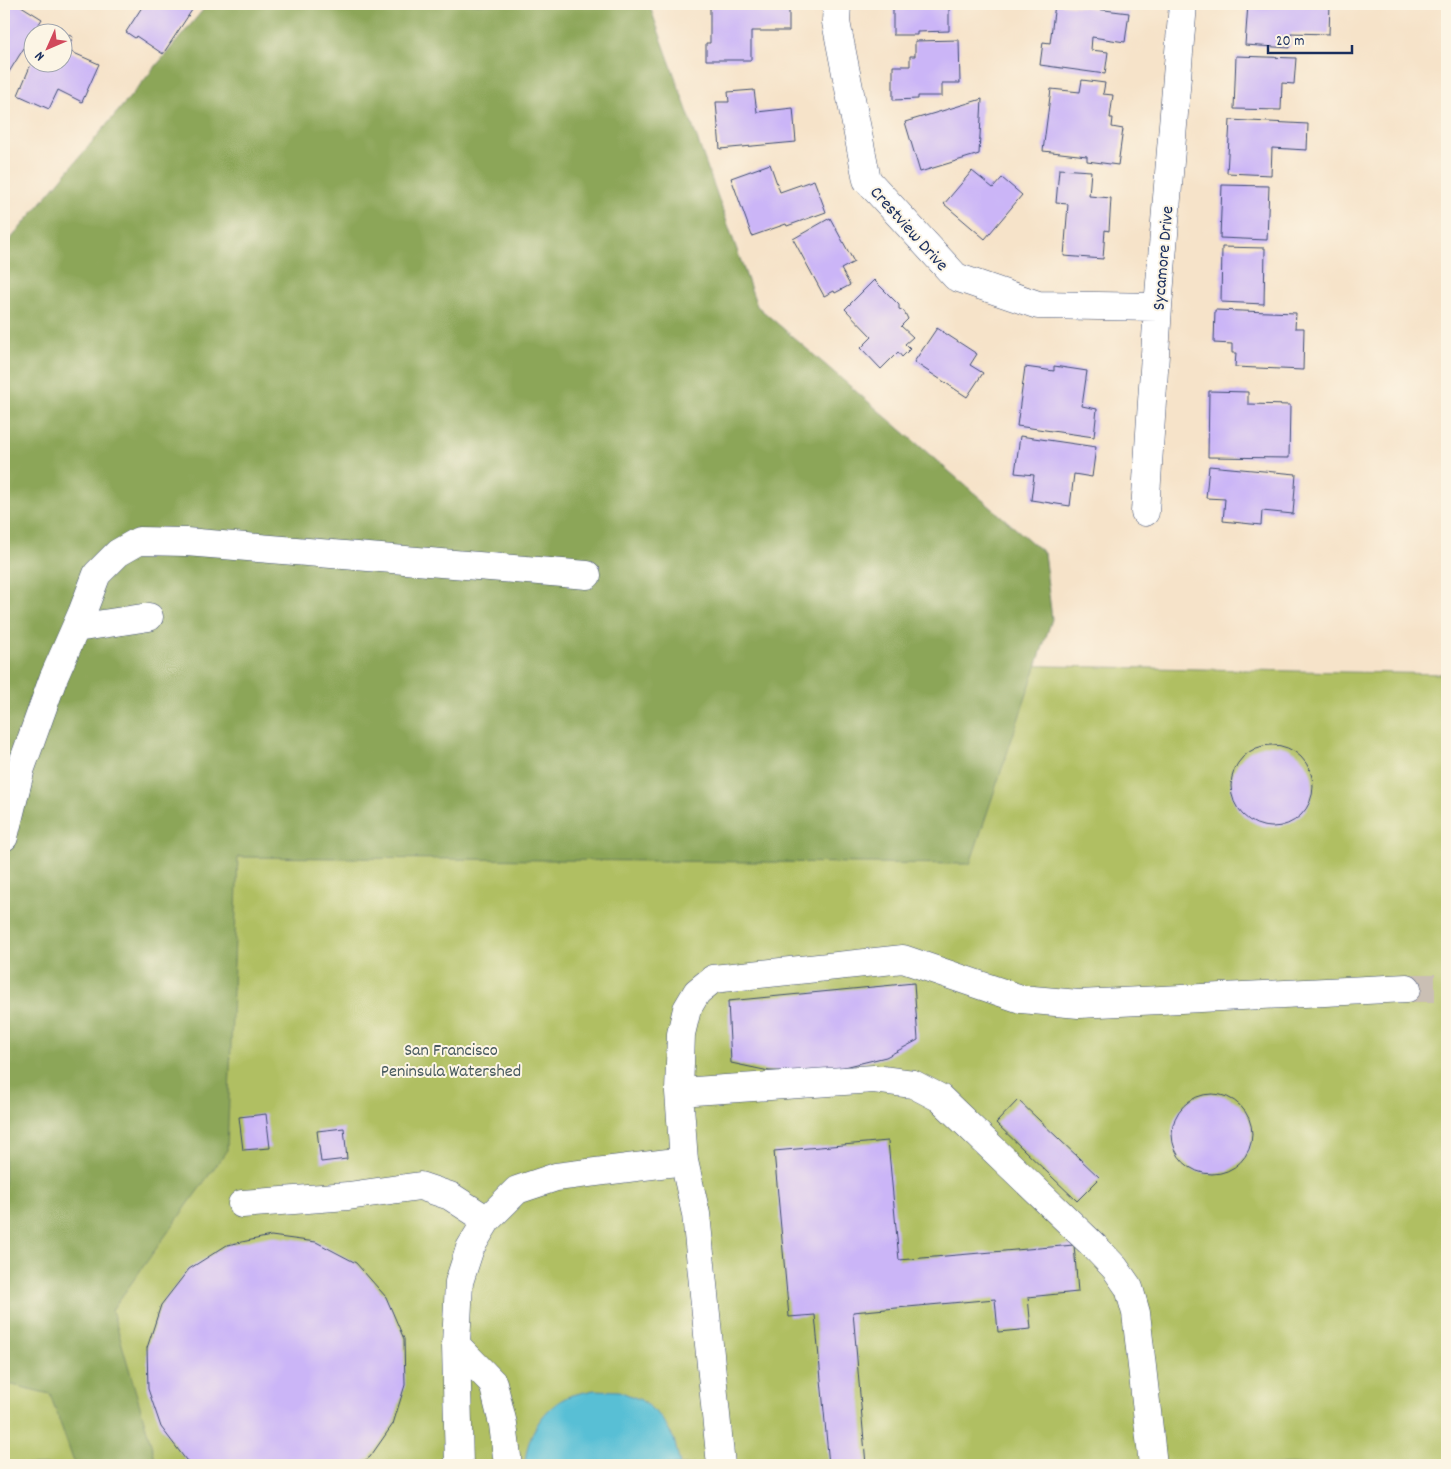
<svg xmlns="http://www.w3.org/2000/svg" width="1451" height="1469" viewBox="0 0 1451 1469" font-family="Dekko,sans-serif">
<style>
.green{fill:#b0bf62;stroke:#667760}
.forest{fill:#8ca658;stroke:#546a5b}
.water{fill:#58bfd5;stroke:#3a779a}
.building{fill:#cbb5f7}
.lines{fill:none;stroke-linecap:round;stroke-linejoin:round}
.minor-tunnel{stroke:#cabfb4;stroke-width:28;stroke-dasharray:28 14;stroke-linecap:butt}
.minor-casing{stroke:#3c4a6e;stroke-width:29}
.minor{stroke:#fff;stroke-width:28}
.labels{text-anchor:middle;stroke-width:4;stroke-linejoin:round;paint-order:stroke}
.street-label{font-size:18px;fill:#1b2f5e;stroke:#fcf5e5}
.park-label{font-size:18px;fill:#485a5f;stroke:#fcf5e5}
</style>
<rect width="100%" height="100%" fill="#fcf5e5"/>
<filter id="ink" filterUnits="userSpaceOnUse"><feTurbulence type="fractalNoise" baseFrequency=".02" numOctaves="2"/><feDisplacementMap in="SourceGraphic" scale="10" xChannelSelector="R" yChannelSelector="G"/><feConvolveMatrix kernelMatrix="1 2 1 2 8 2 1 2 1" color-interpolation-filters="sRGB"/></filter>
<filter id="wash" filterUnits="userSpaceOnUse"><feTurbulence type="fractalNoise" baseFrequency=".0096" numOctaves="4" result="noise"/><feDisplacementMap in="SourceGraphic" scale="20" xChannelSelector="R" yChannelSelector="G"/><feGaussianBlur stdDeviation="1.12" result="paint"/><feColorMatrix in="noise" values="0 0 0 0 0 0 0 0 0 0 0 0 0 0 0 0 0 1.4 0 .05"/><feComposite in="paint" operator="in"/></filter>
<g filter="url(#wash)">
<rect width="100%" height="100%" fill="#f6e3c9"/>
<path class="green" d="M 113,647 L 1447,674 L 1447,1465 L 4,1465 L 4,1256 Z"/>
<path class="forest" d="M 208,4 L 649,4 L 757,306 L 1044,553 L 1052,619 L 970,864 L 238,857 L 227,1150 L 112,1310 L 157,1465 L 75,1465 L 50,1394 L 4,1383 L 4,247 Z"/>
<path class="water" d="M 594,1390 L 619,1391 L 641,1400 L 660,1416 L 674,1439 L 680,1465 L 525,1465 C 526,1436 543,1406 572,1395 C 579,1393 587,1392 594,1390 Z"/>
<g id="blocks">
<path class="building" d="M 9,4 L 18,4 L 42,19 L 4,80 L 4,12 Z
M 144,4 L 196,4 L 163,54 L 136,36 L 135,38 L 126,32 Z
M 710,4 L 789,4 L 789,31 L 751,31 L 751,60 L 706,60 L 706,43 L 710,43 Z
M 893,4 L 949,4 L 949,31 L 917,32 L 917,35 L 893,35 Z
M 1055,4 L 1129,13 L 1125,42 L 1092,37 L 1091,50 L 1108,52 L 1105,74 L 1040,65 L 1043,42 L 1050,43 Z
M 1248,4 L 1330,4 L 1329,34 L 1291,33 L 1290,48 L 1245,45 Z
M 49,26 L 73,37 L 67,50 L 99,64 L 82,102 L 58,90 L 49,109 L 18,95 L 32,62 L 62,62 L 62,32 L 46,32 Z
M 959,40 L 960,83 L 942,83 L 942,96 L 918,96 L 918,99 L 893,100 L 893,66 L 910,66 L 910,56 L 915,56 L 915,41 Z
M 1236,56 L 1296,58 L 1294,84 L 1282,83 L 1281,110 L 1234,109 Z
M 1082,80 L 1105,83 L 1103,94 L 1113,95 L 1110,118 L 1113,118 L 1112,127 L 1123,129 L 1118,165 L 1087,161 L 1087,156 L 1043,151 L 1051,89 L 1080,92 Z
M 754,90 L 757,112 L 793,108 L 796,142 L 720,149 L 716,102 L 729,102 L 728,92 Z
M 982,99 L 979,154 L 920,172 L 905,122 Z
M 1230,120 L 1308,124 L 1307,150 L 1272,148 L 1271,175 L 1227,173 Z
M 770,164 L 780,192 L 814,180 L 826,212 L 787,226 L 786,224 L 752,236 L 731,178 Z
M 1059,169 L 1091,171 L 1089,196 L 1111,198 L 1109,231 L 1105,230 L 1103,259 L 1064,256 L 1068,204 L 1056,203 Z
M 972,171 L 993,188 L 1002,178 L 1022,195 L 985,239 L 944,204 Z
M 1222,185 L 1269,186 L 1267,240 L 1220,238 Z
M 830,218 L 854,262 L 841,269 L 850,285 L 835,293 L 834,291 L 824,296 L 793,239 Z
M 1222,247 L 1265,248 L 1264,304 L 1221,302 Z
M 874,280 L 899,305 L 899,309 L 904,311 L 908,319 L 901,326 L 913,337 L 905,344 L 910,349 L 902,357 L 898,352 L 881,369 L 861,348 L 872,337 L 845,309 Z
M 1215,310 L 1296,313 L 1295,328 L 1304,328 L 1303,370 L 1235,367 L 1236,353 L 1232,353 L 1232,344 L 1214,343 Z
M 937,328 L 977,354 L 970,365 L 983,373 L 967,397 L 914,362 Z
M 1054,366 L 1087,371 L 1082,406 L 1097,409 L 1094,437 L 1017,426 L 1025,367 L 1054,371 Z
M 1209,391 L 1248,392 L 1248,404 L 1290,405 L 1289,458 L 1208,457 Z
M 1020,436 L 1096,447 L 1092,477 L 1074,474 L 1070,506 L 1031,500 L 1034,475 L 1015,473 Z
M 1209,466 L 1296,474 L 1293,514 L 1262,511 L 1261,525 L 1223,521 L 1225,499 L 1206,498 Z
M1231 786a41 41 0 1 1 82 0a41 41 0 1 1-82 0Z
M 914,983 L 918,1040 L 886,1057 L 824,1072 L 769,1071 L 731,1063 L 728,1001 Z
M1172 1134a40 40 0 1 1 80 0a40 40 0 1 1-80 0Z
M 1018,1100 L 1100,1178 L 1077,1201 L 996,1123 Z
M 266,1114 L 270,1148 L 243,1150 L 239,1117 Z
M 344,1128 L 347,1159 L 321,1162 L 317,1131 Z
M 888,1141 L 899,1260 L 1074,1245 L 1078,1292 L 1028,1297 L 1031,1329 L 998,1332 L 995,1299 L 853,1312 L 866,1465 L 829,1465 L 815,1315 L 789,1317 L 774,1151 Z
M 271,1236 L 316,1242 L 356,1263 L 386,1297 L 404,1339 L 405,1385 L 393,1424 L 370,1457 L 359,1465 L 193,1465 L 186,1460 L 161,1427 L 148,1389 L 147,1348 L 161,1305 L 189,1269 L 227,1245 Z"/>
</g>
</g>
<g filter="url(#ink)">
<use href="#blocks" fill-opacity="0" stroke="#3c4a6e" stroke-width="1"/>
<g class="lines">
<path class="minor-tunnel" d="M 1407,988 L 1447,988"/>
<defs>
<path id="minor" d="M 837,4 L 836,22 L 867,180 L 956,277 L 1038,305 L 1158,307
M 1145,512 L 1158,307 L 1183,4
M 76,628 L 149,617
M 4,837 L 21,768 L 53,679 L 82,613 L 97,574 L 118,553 L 139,541 L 186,542 L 587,575
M 679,1092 L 874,1079 L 913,1084 L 940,1098 L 1095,1247 L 1115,1268 L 1129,1288 L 1136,1313 L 1153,1465
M 684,1161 L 696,1214 L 721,1465
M 242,1204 L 348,1196 L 420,1186 L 450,1196 L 487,1220
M 456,1345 L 493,1383 L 503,1424 L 508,1465
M 459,1465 L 456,1345 L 459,1282 L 470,1248 L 487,1220 L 517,1190 L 556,1177 L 684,1161 L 679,1092 L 681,1034 L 687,1009 L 697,992 L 713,979 L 903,959 L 1021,999 L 1079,1004 L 1407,988"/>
</defs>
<use href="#minor" class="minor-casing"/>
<use href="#minor" class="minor"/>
</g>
</g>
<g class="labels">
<g class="street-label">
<text transform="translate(910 228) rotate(48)" y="6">Crestview Drive</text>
<text transform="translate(1162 258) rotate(-85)" y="6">Sycamore Drive</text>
</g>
<g class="park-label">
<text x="451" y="1055">San Francisco<tspan x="451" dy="21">Peninsula Watershed</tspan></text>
</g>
</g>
<rect width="1451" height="1469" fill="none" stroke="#fcf5e5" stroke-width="20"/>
<g transform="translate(48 48) rotate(225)"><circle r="24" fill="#fcf5e5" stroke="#a2a6af"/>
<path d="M0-4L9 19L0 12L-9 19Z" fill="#d1495b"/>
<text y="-8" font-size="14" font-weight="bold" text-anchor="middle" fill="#1b2f5e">N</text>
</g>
<path d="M1268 45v8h84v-8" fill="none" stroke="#1b2f5e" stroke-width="2.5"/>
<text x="1276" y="45" font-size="15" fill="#1b2f5e" stroke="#fcf5e5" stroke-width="4" paint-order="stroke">20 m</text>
</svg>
